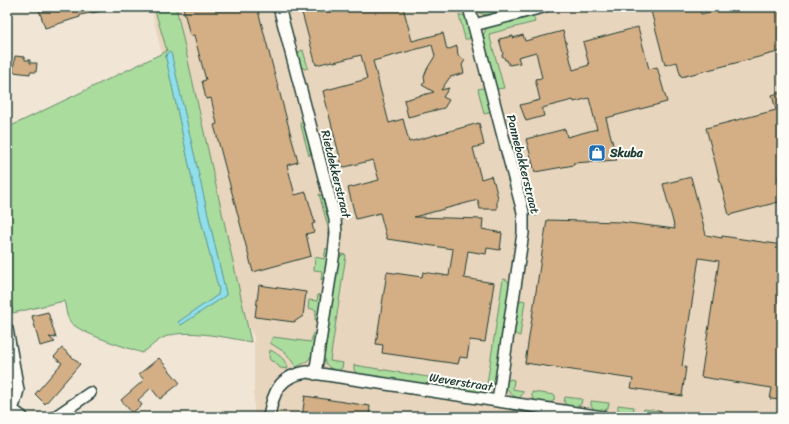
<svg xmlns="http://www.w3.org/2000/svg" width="789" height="424" viewBox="0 0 789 424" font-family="Sriracha,sans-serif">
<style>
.built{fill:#e8d5bd}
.green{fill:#aadc9d;stroke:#648c68;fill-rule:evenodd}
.water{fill:#8fdfeb;stroke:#629ea2}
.building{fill:#d4af86;stroke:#1f3d34}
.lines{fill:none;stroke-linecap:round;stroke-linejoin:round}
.minor-casing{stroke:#1f3d34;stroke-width:14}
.minor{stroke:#fdfcf7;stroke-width:11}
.labels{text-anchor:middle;stroke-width:4;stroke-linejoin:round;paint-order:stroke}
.poi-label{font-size:12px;font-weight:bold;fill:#1f3d34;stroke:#fdfcf7;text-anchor:start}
.street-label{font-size:12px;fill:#1f3d34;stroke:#fdfcf7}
</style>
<rect width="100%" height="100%" fill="#f1e5d5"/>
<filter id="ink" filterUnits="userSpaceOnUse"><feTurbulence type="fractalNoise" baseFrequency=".025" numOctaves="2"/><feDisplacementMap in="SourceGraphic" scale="8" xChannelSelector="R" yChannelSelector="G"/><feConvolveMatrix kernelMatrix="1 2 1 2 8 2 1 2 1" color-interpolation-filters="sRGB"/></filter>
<g filter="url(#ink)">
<path class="built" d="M 151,7 L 782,7 L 782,417 L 254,417 L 254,337 L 203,236 Z"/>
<path class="green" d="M 154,7 L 176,7 L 251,342 C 229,338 184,328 165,337 C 157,340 150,348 142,353 C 127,347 76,333 69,320 C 66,315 66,307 64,301 L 13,313 L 7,284 L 7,128 L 167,51 ZM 171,53 L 226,294 L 225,296 L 181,325 L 178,322 L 218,295 L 219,290 L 201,220 L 166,58 L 166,55 Z
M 474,7 L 482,7 L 483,9 L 492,7 L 522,7 C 508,11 483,23 474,7 Z
M 459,15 L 462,15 L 467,17 L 471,34 L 469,39 L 465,39 Z
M 529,15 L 534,18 L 535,22 L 489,34 L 504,88 L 496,89 L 483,41 C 483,34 485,29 490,25 Z
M 303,50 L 308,68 L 305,69 L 300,66 L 297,55 L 300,51 Z
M 482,88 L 486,90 L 491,108 L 488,113 L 484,114 L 478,89 Z
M 300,122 L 305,125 L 312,151 L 309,156 Z
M 513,139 L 515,146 L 518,145 L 526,175 L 517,169 L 510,143 Z
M 528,182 L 537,216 L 531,215 L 527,210 L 522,189 Z
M 319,194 L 324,197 L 330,220 L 331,232 L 328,235 L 328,227 Z
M 326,248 L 329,252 L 325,276 L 321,280 L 322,271 L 314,270 L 315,257 L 324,259 Z
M 344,254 L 346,255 L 330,361 L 343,363 L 342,368 L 338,371 C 328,369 323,363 323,353 L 338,258 Z
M 503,279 L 507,280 L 510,284 L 494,384 C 483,398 461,390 445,388 L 442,383 L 443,379 L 487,384 Z
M 318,294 L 322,299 L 319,317 L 315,320 L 316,310 L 308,308 L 309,300 L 317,301 Z
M 522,300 L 525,301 L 520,336 L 517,335 L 513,331 L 517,303 Z
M 313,333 L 316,336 C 313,353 314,360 296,367 L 286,353 L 270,343 L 273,337 L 311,342 Z
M 270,350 C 279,354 286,360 288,369 L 280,368 L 275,362 L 271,361 L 269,358 Z
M 354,365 L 428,377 L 432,382 L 428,385 L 357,374 L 354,370 Z
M 510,379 L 514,380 L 513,389 L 523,391 L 522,395 L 519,398 C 511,396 506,391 506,383 Z
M 532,392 L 555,395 L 554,400 L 550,403 L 535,401 L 532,397 Z
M 565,397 L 582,399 L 581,404 L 576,407 L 567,406 L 564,402 Z
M 591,401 L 609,403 L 608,408 L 603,411 L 594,410 L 591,406 Z
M 618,405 L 634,407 L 633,412 L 628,415 L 621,414 L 618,410 Z
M 644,409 L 659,411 L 659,416 L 657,417 L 646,417 L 643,414 Z"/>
<path class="water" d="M 169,52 L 171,53 L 172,57 L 226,294 L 225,296 L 181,325 L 178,322 L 218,295 L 219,290 L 201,220 L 166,58 L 167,53 Z"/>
<path class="building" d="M 38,7 L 101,7 L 102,11 L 80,15 L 80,17 L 45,28 Z
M 183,7 L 257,7 L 298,162 L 287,165 L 295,195 L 306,192 L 315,223 L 312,224 L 314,232 L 306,234 L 311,256 L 253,272 L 214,125 L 217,124 L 211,98 L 206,99 L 202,81 L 206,80 L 194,35 L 190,36 Z
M 310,7 L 403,7 L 412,41 L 443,33 L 447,50 L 457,46 L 458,56 L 465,60 L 462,65 L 464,73 L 450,77 L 441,90 L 449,88 L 443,97 L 449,100 L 444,108 L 408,117 L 404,100 L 434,92 L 422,85 L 425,81 L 424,77 L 427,69 L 435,56 L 432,45 L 373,61 L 389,123 L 403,119 L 409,142 L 479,123 L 484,145 L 473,148 L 481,179 L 491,176 L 493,182 L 494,182 L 498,198 L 497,199 L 497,209 L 480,209 L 478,200 L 414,217 L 483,219 L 482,229 L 502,233 L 500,250 L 487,248 L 486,254 L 468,251 L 464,278 L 494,283 L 485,342 L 470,340 L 467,358 L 460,357 L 458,364 L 382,353 L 383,345 L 376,344 L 387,272 L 422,277 L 423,272 L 449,276 L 453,249 L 387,239 L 380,213 L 356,219 L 348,188 L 379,180 L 373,160 L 345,167 L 342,166 L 323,91 L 367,79 L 361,55 L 334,62 L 332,61 L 316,65 L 301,9 Z
M 665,7 L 699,7 L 701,14 L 721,9 L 721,7 L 779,7 L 782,19 L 782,51 L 681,77 L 677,62 L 665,65 L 651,11 Z
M 638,27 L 649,69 L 657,67 L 667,102 L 606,118 L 617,160 L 573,163 L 574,165 L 535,172 L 526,139 L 565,129 L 567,137 L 597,129 L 589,98 L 574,102 L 573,100 L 542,108 L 544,116 L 526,121 L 520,105 L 540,100 L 535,79 L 542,78 L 536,52 L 518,57 L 520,63 L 509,65 L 507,60 L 505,60 L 504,57 L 502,56 L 503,53 L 499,39 L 513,36 L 513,38 L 523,35 L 525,41 L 563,31 L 573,70 L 589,65 L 583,42 Z
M 15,56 L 25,57 L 25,60 L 30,60 L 30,63 L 37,63 L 36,72 L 30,72 L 30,74 L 13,72 Z
M 782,92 L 782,176 L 778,177 L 782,193 L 782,201 L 729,215 L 706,128 L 776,110 L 772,95 Z
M 691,177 L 706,235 L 722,238 L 722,236 L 782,245 L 782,400 L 770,399 L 772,388 L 701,377 L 719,261 L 699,258 L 682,366 L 686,367 L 682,396 L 631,388 L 633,379 L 525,363 L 547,220 L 621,222 L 675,229 L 663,184 Z
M 259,285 L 306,292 L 303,316 L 294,322 L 255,317 Z
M 48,312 L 56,338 L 49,337 L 55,342 L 40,346 L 32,316 Z
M 62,348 L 80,364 L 45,404 L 35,394 L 62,363 L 54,357 Z
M 159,358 L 180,383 L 160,399 L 151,388 L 138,400 L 142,405 L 132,413 L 121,400 L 144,380 L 139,374 Z
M 305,396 L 370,406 L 369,417 L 302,417 Z"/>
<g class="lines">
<defs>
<path id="minor" d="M 279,7 L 335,219 L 336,233 L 334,252 L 315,374
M 469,7 L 523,212 L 523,233 L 498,401
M 474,25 L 543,7
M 7,329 L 18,390 L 14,404 L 11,409 L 7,412
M 11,409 L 22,417
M 55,417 L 90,393
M 269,417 C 273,391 280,376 307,372 L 603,417"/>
</defs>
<use href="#minor" class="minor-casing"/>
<use href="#minor" class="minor"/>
</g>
</g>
<defs>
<symbol id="shop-square" viewBox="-11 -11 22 22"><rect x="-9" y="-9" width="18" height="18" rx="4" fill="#1f6fb2" stroke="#fdfcf7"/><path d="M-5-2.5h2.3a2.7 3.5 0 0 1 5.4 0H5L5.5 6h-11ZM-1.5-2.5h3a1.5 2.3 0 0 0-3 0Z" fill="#fff"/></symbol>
</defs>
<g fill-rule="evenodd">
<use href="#shop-square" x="587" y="143" width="20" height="20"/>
</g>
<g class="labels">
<g class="poi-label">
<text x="610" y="157">Skuba</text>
</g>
<g class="street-label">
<text transform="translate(523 164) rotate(76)" y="4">Pannebakkerstraat</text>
<text transform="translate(336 174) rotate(76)" y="4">Rietdekkerstraat</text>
<text transform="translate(461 382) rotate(9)" y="4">Weverstraat</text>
</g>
</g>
<rect width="789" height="424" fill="none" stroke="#fdfcf7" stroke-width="24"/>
<rect x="12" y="12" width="765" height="400" fill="none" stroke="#1f3d34" stroke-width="1.5" filter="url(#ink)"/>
</svg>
